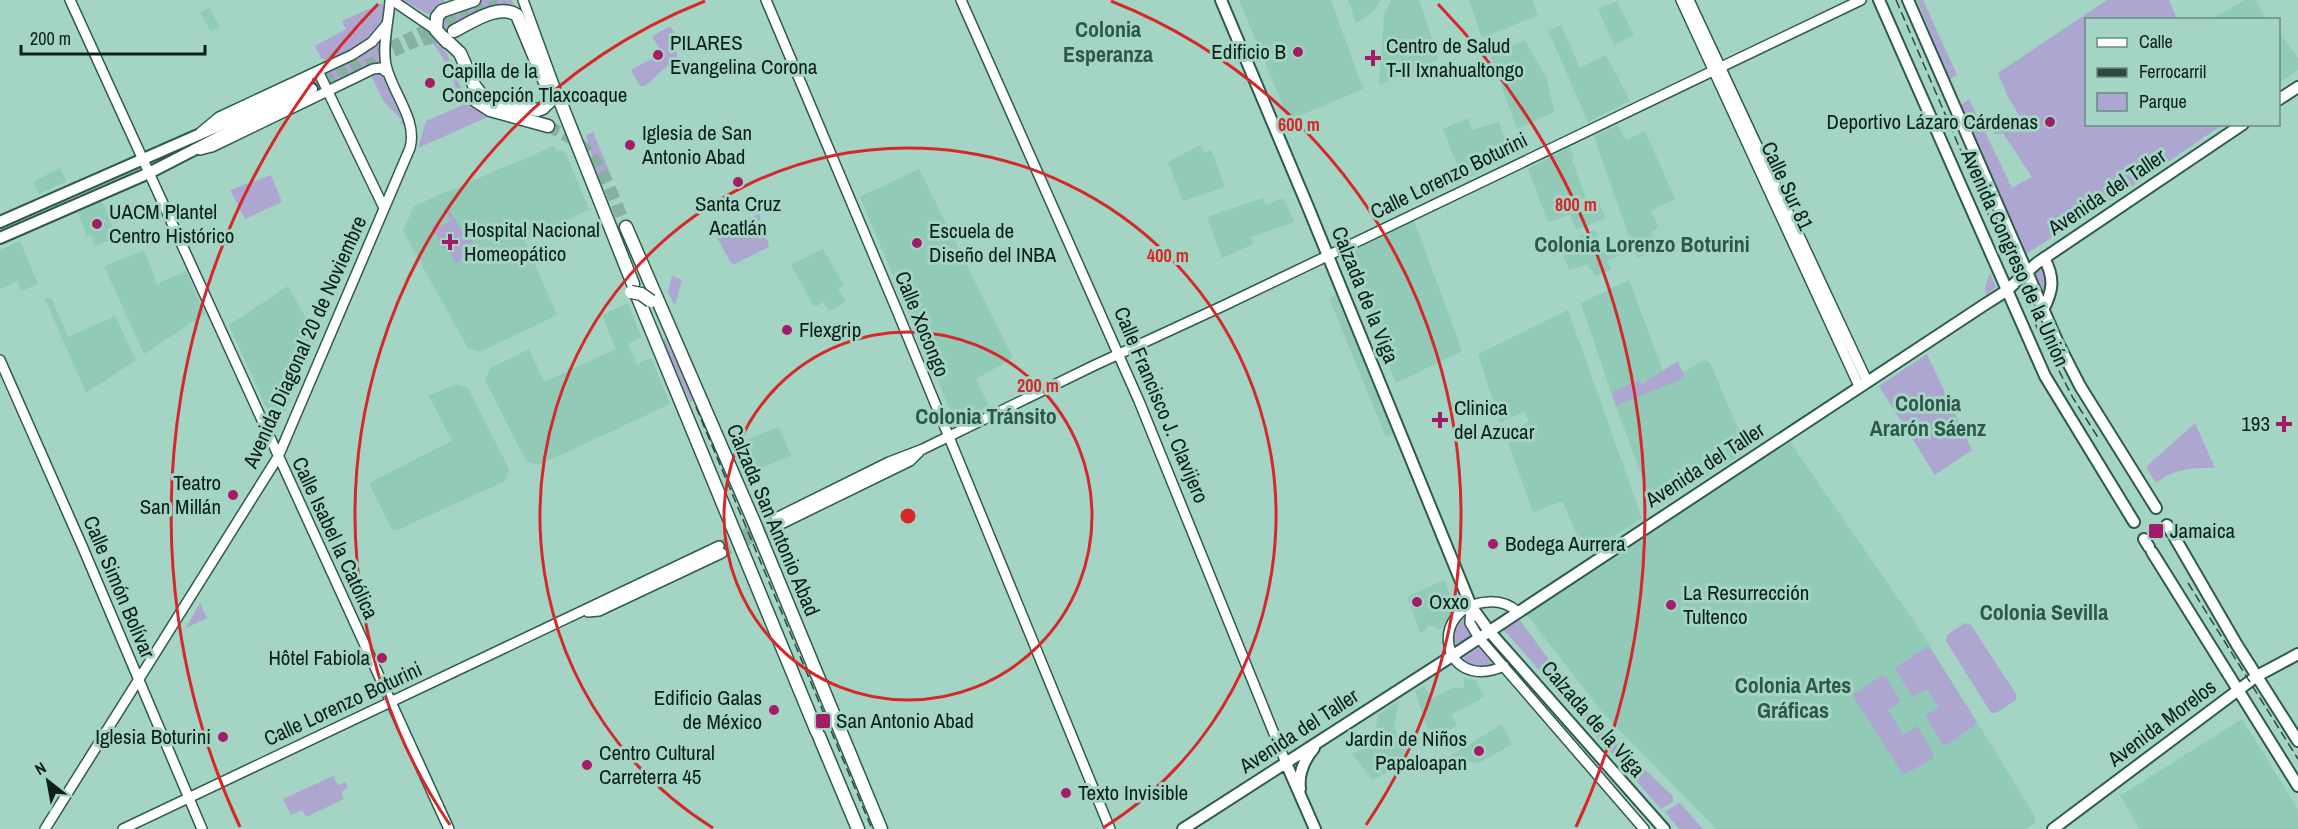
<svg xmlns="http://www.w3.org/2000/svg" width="2298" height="829" viewBox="0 0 2298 829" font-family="'Archivo Narrow',sans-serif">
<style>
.built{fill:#91cab7}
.green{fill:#ada6d1}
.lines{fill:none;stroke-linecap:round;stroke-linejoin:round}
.secondary-tunnel{stroke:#86b0a1;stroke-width:9;stroke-dasharray:9 4.5;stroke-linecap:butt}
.primary-tunnel{stroke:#86b0a1;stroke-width:10;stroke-dasharray:10 5;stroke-linecap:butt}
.highway-tunnel{stroke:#86b0a1;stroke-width:12;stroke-dasharray:12 6;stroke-linecap:butt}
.secondary-casing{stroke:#2e5b4d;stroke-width:12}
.primary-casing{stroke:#2e5b4d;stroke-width:14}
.highway-casing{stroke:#2e5b4d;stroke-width:15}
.secondary{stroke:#fff;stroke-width:9}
.primary{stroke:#fff;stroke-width:10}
.highway{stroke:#fff;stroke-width:12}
.rail{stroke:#2f4840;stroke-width:1.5;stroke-dasharray:9 4.5;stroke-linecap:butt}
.highway-bridge-casing{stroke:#2e5b4d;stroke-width:15;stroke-linecap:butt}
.highway-bridge{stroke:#fff;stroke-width:12}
.ring{fill:none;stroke:#d62828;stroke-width:3}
.poi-dot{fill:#a21c68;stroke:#a4d4c3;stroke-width:2}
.labels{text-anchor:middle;stroke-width:6;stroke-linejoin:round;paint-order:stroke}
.poi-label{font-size:21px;fill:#0c1f19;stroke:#a4d4c3;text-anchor:start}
.street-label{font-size:21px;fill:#0c1f19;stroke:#a4d4c3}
.neighbourhood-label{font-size:22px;font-weight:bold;fill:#2c584b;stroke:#a4d4c3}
.centre{fill:#d62828;stroke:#a4d4c3;stroke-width:3}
.ring-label{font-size:18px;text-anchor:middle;font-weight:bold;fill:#d62828;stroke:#a4d4c3;stroke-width:6;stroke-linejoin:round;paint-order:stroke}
</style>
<rect width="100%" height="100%" fill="#a4d4c3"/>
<path class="built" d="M 1239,0 L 1331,0 L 1363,89 L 1289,120 Z
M 1348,0 L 1381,0 L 1373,12 L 1356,23 Z
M 1391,0 L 1419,0 L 1439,59 L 1379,85 L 1384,15 Z
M 1469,0 L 1532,0 L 1538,15 L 1482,38 Z
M 2245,0 L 2255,0 L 2266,19 L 2213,19 Z
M 1617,1 L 1634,35 L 1614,45 L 1598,9 Z
M 209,8 L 220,27 L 211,32 L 200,12 Z
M 1561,25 L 1580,68 L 1606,55 L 1630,101 L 1588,122 L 1548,30 Z
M 2279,32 L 2298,58 L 2298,70 L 2279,83 Z
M 1525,40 L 1547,79 L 1554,112 L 1517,129 L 1490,54 Z
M 1468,118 L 1472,130 L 1499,122 L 1506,142 L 1480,153 L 1486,170 L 1463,180 L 1443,129 Z
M 1617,125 L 1626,140 L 1645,131 L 1675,199 L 1651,211 L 1659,227 L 1651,231 L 1658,248 L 1637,259 L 1594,137 Z
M 1200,145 L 1204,153 L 1211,150 L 1225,187 L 1183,201 L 1168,162 Z
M 554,146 L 557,152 L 563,150 L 565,152 L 589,209 L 525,241 L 557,315 L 480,352 L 468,348 L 403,231 L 414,206 Z
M 1570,147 L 1574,158 L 1572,161 L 1588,203 L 1598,199 L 1605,218 L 1576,230 L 1570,215 L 1548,222 L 1528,169 Z
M 60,168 L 67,181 L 39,194 L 33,182 Z
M 919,169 L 1013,358 L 976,379 L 989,406 L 955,422 L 860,197 Z
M 1263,198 L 1266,205 L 1284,198 L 1294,222 L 1251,237 L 1253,244 L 1222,258 L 1207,217 Z
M 102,201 L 117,237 L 95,246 L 91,236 L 87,237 L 78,212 Z
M 1414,220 L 1462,351 L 1396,383 L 1344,255 Z
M 1595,230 L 1604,252 L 1616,248 L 1619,256 L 1608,260 L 1611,270 L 1595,276 L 1588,264 L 1569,270 L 1559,244 Z
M 20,241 L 38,284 L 21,291 L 17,281 L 0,289 L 0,250 Z
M 823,249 L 844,285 L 838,288 L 846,302 L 829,311 L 824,302 L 814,307 L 791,265 Z
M 144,250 L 157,284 L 186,271 L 205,314 L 144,354 L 104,266 Z
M 1629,280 L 1663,371 L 1641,384 L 1638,380 L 1611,392 L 1581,303 Z
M 288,286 L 317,338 L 285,412 L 268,411 L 229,325 Z
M 1336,295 L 1394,434 L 1386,437 L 1329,298 Z
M 51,297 L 68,337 L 115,316 L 136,360 L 86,393 L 45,299 Z
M 628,303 L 641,337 L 628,344 L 637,364 L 651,358 L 670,404 L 539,465 L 526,461 L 485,380 L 490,368 L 529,349 L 544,382 L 616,349 L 602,315 Z
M 1568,310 L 1642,518 L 1585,554 L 1563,502 L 1560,501 L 1533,513 L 1506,436 L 1529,421 L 1524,411 L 1500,423 L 1478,354 Z
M 1704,360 L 1710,362 L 1747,450 L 1654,510 L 1616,406 L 1685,378 L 1682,373 Z
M 456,384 L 468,388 L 509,469 L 505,481 L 397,530 L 391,528 L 369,483 L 452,441 L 429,396 Z
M 779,427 L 791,456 L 744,475 L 732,445 Z
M 1790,442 L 1922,633 L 2035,816 L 2035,823 L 2026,829 L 1716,829 L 1603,713 L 1527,615 Z
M 1444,580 L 1455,608 L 1440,629 L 1429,625 L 1421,634 L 1407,597 Z
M 1464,678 L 1476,680 L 1484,697 L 1451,715 L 1457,725 L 1432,743 L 1415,691 L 1424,686 L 1432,698 L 1453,688 L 1464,688 Z
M 1399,701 L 1394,727 L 1410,759 L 1373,780 L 1352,754 L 1371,745 L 1379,714 Z
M 2242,719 L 2298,809 L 2298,829 L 2140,829 L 2120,796 Z
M 1501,725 L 1512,744 L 1479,763 L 1445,759 Z"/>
<path class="green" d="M 402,0 L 444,0 L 447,7 L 428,14 Z
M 480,0 L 512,0 L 515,6 L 508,5 L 500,6 L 447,31 L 442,26 L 443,15 Z
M 1917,0 L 1923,0 L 1957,75 L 1950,79 Z
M 2107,0 L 2169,0 L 2177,19 L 2086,20 L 2086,124 L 2222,125 L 2137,183 L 2026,254 L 1961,105 L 1969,99 L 2012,188 L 2032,177 L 2003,133 L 1995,134 L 1994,130 L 2021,118 L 2008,97 L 1998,73 Z
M 382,3 L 386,14 C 377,39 353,51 330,62 L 321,58 L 315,46 L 346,29 L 342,21 Z
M 669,27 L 674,31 L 677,57 L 645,86 L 640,86 L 631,70 L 662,53 L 652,36 Z
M 423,29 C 430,35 439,40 444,48 C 457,72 461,108 492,115 L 418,148 L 426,121 L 463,105 C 452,79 443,49 421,31 Z
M 384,40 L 383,65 L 336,84 L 330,84 L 325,73 L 327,69 Z
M 383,72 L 409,127 L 400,123 L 402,120 L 384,102 L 370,73 Z
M 593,132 L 612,178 L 599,182 L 586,135 Z
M 271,175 L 282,202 L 245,219 L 230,190 Z
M 450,211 L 461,230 L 465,228 L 478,251 L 456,263 L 447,247 L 443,248 L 432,227 L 437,223 L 440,227 L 450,220 L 446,213 Z
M 759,214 C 762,221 760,227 763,234 C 766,240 769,241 769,247 L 735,264 L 731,263 L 715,234 Z
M 2046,266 L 2048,280 L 2042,294 L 2034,274 Z
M 1990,273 L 1996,287 L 1986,295 L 1985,287 Z
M 672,276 L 682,280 L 675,305 L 668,292 Z
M 665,339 L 696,400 L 690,402 L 662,340 Z
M 1927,354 L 1972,450 L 1935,475 L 1879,386 Z
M 1678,361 L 1685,378 L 1616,406 L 1611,392 L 1639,380 L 1642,384 Z
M 2195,423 L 2215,468 C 2193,467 2174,469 2156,483 L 2146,467 Z
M 200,603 L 207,618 L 186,628 Z
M 1465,617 L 1472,635 L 1454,647 L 1452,645 L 1451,630 L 1458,618 Z
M 1518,618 L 1599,727 L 1673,796 L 1673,802 L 1661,809 L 1502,628 Z
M 1965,623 L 1971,625 L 2016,694 L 2016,700 L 1996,713 L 1991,713 L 1946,641 L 1947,635 Z
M 1482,645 L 1500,665 C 1486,669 1473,670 1460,660 Z
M 1927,647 L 1930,648 L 1976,721 L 1975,725 L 1947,745 L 1942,744 L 1925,716 L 1939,707 L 1927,689 L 1913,697 L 1896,671 L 1896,667 Z
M 1881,676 L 1886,677 L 1901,701 L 1888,710 L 1903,735 L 1917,726 L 1933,752 L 1933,758 L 1906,774 L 1902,773 L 1854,698 L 1854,694 Z
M 333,776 L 338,785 L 345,782 L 348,788 L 341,792 L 344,799 L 306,817 L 302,810 L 291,815 L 283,799 Z
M 1679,803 L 1680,803 L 1703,829 L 1679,829 L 1665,812 Z"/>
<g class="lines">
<path class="secondary-tunnel" d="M 719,546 L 776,518
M 722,553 L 779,525"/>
<path class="primary-tunnel" d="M 476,14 L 504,0
M 378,53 L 484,0
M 308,82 L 358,61
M 312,89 L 462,21"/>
<path class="highway-tunnel" d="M 423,40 L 448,33
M 548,126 C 561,133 577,140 587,151 C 606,172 615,202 626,227"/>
<defs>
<path id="secondary" d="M 70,0 L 449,829
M 392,0 L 436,30
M 523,0 L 557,93
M 766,0 L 898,313 L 1110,829
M 961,0 L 1139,401 L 1286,763
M 1681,0 L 1859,386
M 1689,0 L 1867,381
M 318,71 L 384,208
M 201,132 L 219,117 L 352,55 L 372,42 L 387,24
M 200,150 L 212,147 L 373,69 L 381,68 L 388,73
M 0,360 L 83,548 L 202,829
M 776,518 L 889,462 L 923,449 L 1093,366 L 1225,305 L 1861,0
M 779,525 L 910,461 L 919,452
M 1471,606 L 1470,623 L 1479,638 L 1644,829
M 588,612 L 599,611 L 722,553
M 1504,666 C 1441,694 1426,606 1488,602 C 1499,601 1509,604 1518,612
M 45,829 L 278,457 L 410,148 C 418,119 392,93 386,65 C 382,45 389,20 390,0
M 123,829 L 719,546"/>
<path id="primary" d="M 1221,0 L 1308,207 L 1471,606 L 1489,631 L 1664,829
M 1879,0 L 2045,376 L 2134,522
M 1908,0 L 2058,343 L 2080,386 L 2156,508
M 2278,100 L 2298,87
M 0,222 L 214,128 L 308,82
M 0,238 L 149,173 L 312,89
M 2043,310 C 2053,291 2055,278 2044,258
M 2167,525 L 2172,533
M 2175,538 L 2237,645 L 2298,741
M 2144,539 L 2149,547
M 2152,552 L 2298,786
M 1286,763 L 1315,829
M 1300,789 C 1298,773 1304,760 1314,748
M 1183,829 L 1452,656 L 1984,305 L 2006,291 L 2037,263 L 2243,124
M 2053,829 L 2257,676 L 2298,654"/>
<path id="highway" d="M 443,37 L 460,53 L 474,85 L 483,97 L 491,101 L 538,110 L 543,108 L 552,99 L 517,15 C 498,3 472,22 454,31
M 447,42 L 436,30 L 437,17 L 442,11 L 474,0
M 552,89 L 558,96 L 633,284
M 476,101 L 490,110 L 548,126
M 626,227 L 754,522 L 881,829
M 638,298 L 817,732
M 819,736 L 858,829"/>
</defs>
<use href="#secondary" class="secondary-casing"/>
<use href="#primary" class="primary-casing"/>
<use href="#highway" class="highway-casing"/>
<use href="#secondary" class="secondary"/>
<use href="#primary" class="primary"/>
<use href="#highway" class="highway"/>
<path class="rail" d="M 1896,0 L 2038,330 L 2073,398 L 2099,439
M 696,407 L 872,829
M 2188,583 L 2298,759"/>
<defs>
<path id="highway-bridge" d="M 631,292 L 641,294 L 651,301"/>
</defs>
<use href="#highway-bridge" class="highway-bridge-casing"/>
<use href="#highway-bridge" class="highway-bridge"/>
</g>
<g class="ring">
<circle cx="908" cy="516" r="184"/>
<path d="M713 828A368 368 0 1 1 1103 828"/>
<path d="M450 825A553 553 0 0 1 705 1M1111 1A553 553 0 0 1 1366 825"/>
<path d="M240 827A737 737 0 0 1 378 4M1438 4A737 737 0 0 1 1576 827"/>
</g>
<g class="poi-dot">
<circle cx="1298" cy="52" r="6"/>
<circle cx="658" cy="55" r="6"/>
<path d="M1370 49h6v6h6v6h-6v6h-6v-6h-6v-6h6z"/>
<circle cx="430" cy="83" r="6"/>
<circle cx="2050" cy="122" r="6"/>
<circle cx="630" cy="145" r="6"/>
<circle cx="738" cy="182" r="6"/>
<circle cx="97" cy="224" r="6"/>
<path d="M447 233h6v6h6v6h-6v6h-6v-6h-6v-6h6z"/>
<circle cx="917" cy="243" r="6"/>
<circle cx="787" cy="330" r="6"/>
<path d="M1437 411h6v6h6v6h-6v6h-6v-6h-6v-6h6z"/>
<path d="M2281 415h6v6h6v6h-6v6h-6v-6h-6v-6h6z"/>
<circle cx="233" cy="495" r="6"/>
<rect x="2148" y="523" width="16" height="16" rx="3"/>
<circle cx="1493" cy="544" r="6"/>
<circle cx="1417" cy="602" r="6"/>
<circle cx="1671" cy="605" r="6"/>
<circle cx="382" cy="658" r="6"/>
<circle cx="774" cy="710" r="6"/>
<rect x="815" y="713" width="16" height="16" rx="3"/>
<circle cx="223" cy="737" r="6"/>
<circle cx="1479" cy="751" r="6"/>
<circle cx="587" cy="765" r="6"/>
<circle cx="1066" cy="793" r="6"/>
</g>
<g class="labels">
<g class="poi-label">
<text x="670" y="50">PILARES<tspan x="670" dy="24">Evangelina Corona</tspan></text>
<text x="1386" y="53">Centro de Salud<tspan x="1386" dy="24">T-II Ixnahualtongo</tspan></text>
<text x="1286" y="59" text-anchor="end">Edificio B</text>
<text x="442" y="78">Capilla de la<tspan x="442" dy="24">Concepción Tlaxcoaque</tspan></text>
<text x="2038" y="129" text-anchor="end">Deportivo Lázaro Cárdenas</text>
<text x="642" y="140">Iglesia de San<tspan x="642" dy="24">Antonio Abad</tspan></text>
<text x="738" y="211" text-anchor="middle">Santa Cruz<tspan x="738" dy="24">Acatlán</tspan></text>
<text x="109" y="219">UACM Plantel<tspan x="109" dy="24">Centro Histórico</tspan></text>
<text x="464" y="237">Hospital Nacional<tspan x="464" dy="24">Homeopático</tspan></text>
<text x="929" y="238">Escuela de<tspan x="929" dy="24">Diseño del INBA</tspan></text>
<text x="799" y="337">Flexgrip</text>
<text x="1454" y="415">Clinica<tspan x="1454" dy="24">del Azucar</tspan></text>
<text x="2270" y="431" text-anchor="end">193</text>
<text x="221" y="490" text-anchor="end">Teatro<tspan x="221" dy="24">San Millán</tspan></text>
<text x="2170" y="538">Jamaica</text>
<text x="1505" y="551">Bodega Aurrera</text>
<text x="1683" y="600">La Resurrección<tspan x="1683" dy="24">Tultenco</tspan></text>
<text x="1429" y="609">Oxxo</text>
<text x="370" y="665" text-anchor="end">Hôtel Fabiola</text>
<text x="762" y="705" text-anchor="end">Edificio Galas<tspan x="762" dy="24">de México</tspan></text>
<text x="836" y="728">San Antonio Abad</text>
<text x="211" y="744" text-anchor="end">Iglesia Boturini</text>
<text x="1467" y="746" text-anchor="end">Jardin de Niños<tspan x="1467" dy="24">Papaloapan</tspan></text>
<text x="599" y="760">Centro Cultural<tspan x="599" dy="24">Carreterra 45</tspan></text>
<text x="1078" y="800">Texto Invisible</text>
</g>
<g class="street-label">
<text transform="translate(1449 176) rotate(-26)" y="7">Calle Lorenzo Boturini</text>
<text transform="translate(1787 186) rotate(65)" y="7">Calle Sur 81</text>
<text transform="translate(2107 192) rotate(-34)" y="7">Avenida del Taller</text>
<text transform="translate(2015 258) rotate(66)" y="7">Avenida Congreso de la Unión</text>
<text transform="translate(1365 295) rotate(68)" y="7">Calzada de la Viga</text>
<text transform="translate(922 324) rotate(68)" y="7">Calle Xocongo</text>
<text transform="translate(305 342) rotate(-66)" y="7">Avenida Diagonal 20 de Noviembre</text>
<text transform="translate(1161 405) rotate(67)" y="7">Calle Francisco J. Clavijero</text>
<text transform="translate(1705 465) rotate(-33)" y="7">Avenida del Taller</text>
<text transform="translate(773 520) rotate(67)" y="7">Calzada San Antonio Abad</text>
<text transform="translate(335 538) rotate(65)" y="7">Calle Isabel la Católica</text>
<text transform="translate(119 587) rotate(67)" y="7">Calle Simón Bolívar</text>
<text transform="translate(343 704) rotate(-25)" y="7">Calle Lorenzo Boturini</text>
<text transform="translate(1593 719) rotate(49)" y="7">Calzada de la Viga</text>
<text transform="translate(2162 723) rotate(-37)" y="7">Avenida Morelos</text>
<text transform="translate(1299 731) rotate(-33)" y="7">Avenida del Taller</text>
</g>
<g class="neighbourhood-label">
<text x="1108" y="37">Colonia<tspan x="1108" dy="25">Esperanza</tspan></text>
<text x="1642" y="252">Colonia Lorenzo Boturini</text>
<text x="1928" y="411">Colonia<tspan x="1928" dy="25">Ararón Sáenz</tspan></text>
<text x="986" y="424">Colonia Tránsito</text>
<text x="2044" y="620">Colonia Sevilla</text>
<text x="1793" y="693">Colonia Artes<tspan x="1793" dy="25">Gráficas</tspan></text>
</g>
</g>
<circle cx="908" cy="516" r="9" class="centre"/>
<g class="ring-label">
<text x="1299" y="131">600 m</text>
<text x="1576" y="211">800 m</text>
<text x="1168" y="262">400 m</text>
<text x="1038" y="392">200 m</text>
</g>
<rect x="2085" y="18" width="195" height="108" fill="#a4d4c3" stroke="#678c7f" stroke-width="1.5"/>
<rect x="2097" y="38" width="30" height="9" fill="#ffffff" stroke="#678c7f" stroke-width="1.5"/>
<text x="2139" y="48" font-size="18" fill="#0c1f19">Calle</text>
<rect x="2097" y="68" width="30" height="9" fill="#2f4840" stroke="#678c7f" stroke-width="1.5"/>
<text x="2139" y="78" font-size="18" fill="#0c1f19">Ferrocarril</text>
<rect x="2097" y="93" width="30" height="18" fill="#ada6d1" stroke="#678c7f" stroke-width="1.5"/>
<text x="2139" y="108" font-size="18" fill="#0c1f19">Parque</text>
<g transform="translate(48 781) rotate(329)" stroke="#a4d4c3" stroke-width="4.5" paint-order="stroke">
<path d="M0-4.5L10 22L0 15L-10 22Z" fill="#0c1f19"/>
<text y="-9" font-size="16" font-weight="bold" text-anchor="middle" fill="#0c1f19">N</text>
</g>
<path d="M21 45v9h184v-9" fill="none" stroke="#0c1f19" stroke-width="3"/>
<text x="30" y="45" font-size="18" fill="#0c1f19" stroke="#a4d4c3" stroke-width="4.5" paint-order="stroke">200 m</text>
</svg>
